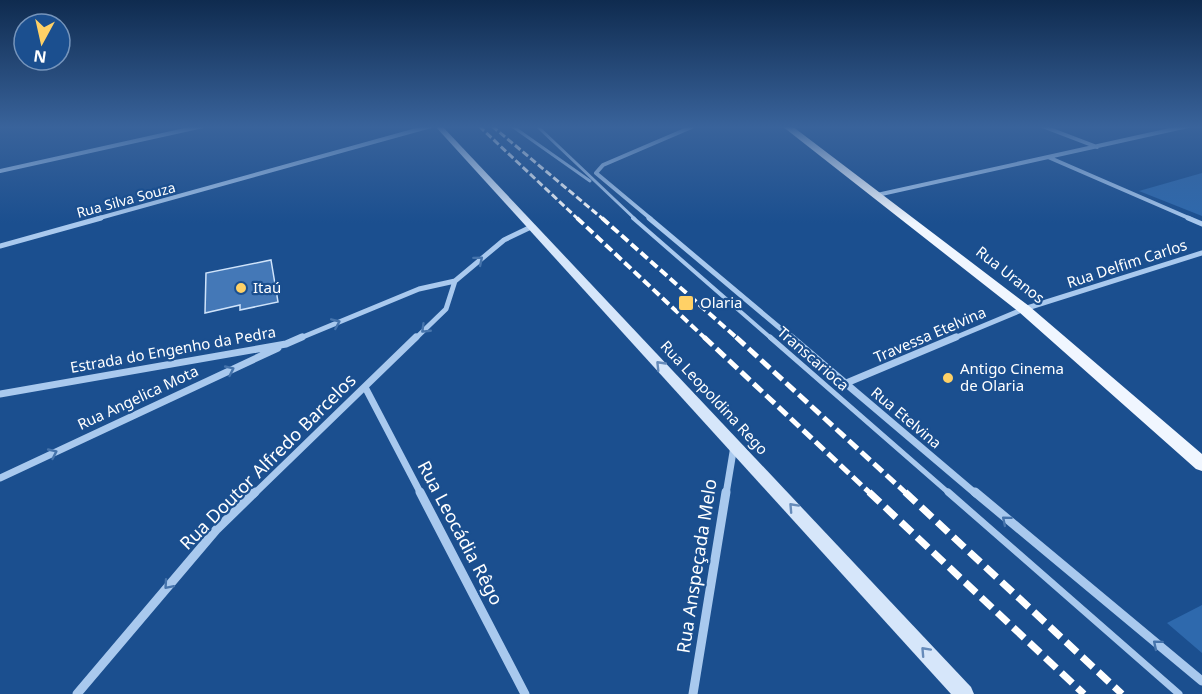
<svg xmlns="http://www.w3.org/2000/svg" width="1202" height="694" viewBox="0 0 1202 694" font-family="'Noto Sans',sans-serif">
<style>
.green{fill:#2e69ad}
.building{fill:#4478b7;stroke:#cfe3fa;stroke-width:1.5}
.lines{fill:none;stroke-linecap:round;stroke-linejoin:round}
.lane-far3{stroke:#a9c9ee;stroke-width:3}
.lane-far2{stroke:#a9c9ee;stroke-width:4}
.lane-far1{stroke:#a9c9ee;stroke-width:5}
.lane{stroke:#a9c9ee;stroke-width:7}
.street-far3{stroke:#a9c9ee;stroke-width:4}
.street-far2{stroke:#a9c9ee;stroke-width:5}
.street-far1{stroke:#a9c9ee;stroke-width:7}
.street{stroke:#a9c9ee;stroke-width:9}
.secondary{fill:#d6e6fa;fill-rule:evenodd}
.primary{fill:#f0f6ff;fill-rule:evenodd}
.rail-far3{stroke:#fff;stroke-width:3;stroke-dasharray:7 3;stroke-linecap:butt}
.rail-far2{stroke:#fff;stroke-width:4;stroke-dasharray:9 4;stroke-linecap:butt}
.rail-far1{stroke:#fff;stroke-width:5;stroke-dasharray:12 5;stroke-linecap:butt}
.rail{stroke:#fff;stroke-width:7;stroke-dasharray:15 7;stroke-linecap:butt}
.oneway{stroke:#4674ac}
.oneway2{stroke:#668bba}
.poi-dot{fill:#ffd166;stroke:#1b4f8f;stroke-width:2}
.labels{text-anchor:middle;stroke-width:4.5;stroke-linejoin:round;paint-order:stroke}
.far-street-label{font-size:14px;fill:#fff;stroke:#1b4f8f}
.street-label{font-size:15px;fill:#fff;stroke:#1b4f8f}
.poi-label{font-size:15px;fill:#fff;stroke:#1b4f8f;text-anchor:start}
.near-street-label{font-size:18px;fill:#fff;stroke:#1b4f8f}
</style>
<rect width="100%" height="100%" fill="#1b4f8f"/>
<path class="green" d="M 1202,173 L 1202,216 L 1139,191 Z
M 1202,605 L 1202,653 L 1167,623 Z"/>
<path class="building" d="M 271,260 L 278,302 L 240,310 L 240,305 L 205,313 L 206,273 Z"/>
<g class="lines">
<path class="lane-far3" d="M 512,126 L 590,181
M 537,126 L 635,219"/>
<path class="lane-far2" d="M 633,218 L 772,339"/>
<path class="lane-far1" d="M 770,337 L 950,494"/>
<path class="lane" d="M 948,492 L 1179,694"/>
<path class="street-far3" d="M 1042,126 L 1097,147
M 1048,157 L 1191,219
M 0,171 L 203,126
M 877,195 L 1188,126
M 96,219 L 431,126
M 651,219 L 596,173 L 603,165 L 694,126"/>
<path class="street-far2" d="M 649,218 L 793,339
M 1188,218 L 1202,224
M 0,246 L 101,218
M 298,339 L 419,289 L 455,281 L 504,240 L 531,227
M 415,339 L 446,309 L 455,281
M 952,339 L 1024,309 L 1202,253"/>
<path class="street-far1" d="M 791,337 L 976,494
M 844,384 L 956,337
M 365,387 L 421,494
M 0,394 L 286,344 L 302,337
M 0,478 L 278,348
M 254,494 L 416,337
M 726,494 L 734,446"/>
<path class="street" d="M 420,492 L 525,694
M 975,492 L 1202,681
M 77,694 L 216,530 L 255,492
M 693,694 L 726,492"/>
<path class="secondary" d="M 435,126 L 442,126 L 971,687 L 974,694 L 951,694 Z"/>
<path class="primary" d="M 782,126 L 792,126 L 1029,306 L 1202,454 L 1202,471 L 1196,469 L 1019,312 Z"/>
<path class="rail-far3" d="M 479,126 L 578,219
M 492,126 L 603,219"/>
<path class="rail-far2" d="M 577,218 L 706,339
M 602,218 L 738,339"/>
<path class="rail-far1" d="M 704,337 L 871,494
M 736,337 L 907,494"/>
<path class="rail" d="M 869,492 L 1084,694
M 905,492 L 1122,694"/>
</g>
<defs><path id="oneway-chevron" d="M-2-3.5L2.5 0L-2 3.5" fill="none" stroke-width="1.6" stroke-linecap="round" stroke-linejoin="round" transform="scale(1.5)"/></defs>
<g class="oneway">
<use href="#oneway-chevron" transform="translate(479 260) rotate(-40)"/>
<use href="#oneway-chevron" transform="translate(336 323) rotate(-23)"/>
<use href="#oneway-chevron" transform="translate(425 329) rotate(136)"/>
<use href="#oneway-chevron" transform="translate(230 370) rotate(-25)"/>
<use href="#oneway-chevron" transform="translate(53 453) rotate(-25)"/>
<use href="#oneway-chevron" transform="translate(1006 520) rotate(-140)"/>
<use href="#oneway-chevron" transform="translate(168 585) rotate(131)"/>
<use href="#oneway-chevron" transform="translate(1157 644) rotate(-140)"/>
</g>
<g class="oneway2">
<use href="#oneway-chevron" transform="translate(660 365) rotate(-134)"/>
<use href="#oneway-chevron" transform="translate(793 507) rotate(-133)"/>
<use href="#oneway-chevron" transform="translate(925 651) rotate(-133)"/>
</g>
<linearGradient id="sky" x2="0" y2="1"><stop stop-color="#0f2b4f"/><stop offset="0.57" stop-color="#39639b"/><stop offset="1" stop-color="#39639b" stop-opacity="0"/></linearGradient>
<rect width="1202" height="223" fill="url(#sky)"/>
<g class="poi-dot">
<circle cx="241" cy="288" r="6"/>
<rect x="678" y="295" width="16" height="16" rx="3"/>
<circle cx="948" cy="378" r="6"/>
</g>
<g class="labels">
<g class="far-street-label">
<text transform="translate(126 200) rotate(-15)" y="5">Rua Silva Souza</text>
</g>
<g class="street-label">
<text transform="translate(1127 264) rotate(-18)" y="5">Rua Delfim Carlos</text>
<text transform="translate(1010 275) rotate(38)" y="5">Rua Uranos</text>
<text transform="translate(930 335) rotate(-23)" y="5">Travessa Etelvina</text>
<text transform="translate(173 350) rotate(-10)" y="5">Estrada do Engenho da Pedra</text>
<text transform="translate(813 359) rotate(41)" y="5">Transcarioca</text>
<text transform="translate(138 398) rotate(-25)" y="5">Rua Angelica Mota</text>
<text transform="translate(714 398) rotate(47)" y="5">Rua Leopoldina Rego</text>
<text transform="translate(906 418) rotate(40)" y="5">Rua Etelvina</text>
</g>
<g class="poi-label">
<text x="253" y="293">Itaú</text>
<text x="700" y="308">Olaria</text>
<text x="960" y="374">Antigo Cinema<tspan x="960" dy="17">de Olaria</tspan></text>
</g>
<g class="near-street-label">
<text transform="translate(268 462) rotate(-45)" y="6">Rua Doutor Alfredo Barcelos</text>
<text transform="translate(460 533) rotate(62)" y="6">Rua Leocádia Rêgo</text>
<text transform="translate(697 566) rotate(-81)" y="6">Rua Anspeçada Melo</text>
</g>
</g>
<g transform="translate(42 42) rotate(188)"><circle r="28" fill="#1b4f8f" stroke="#7695bc" stroke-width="1.5"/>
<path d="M0-4.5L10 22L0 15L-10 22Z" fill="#ffd166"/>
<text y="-9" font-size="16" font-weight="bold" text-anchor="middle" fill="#ffffff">N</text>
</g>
</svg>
